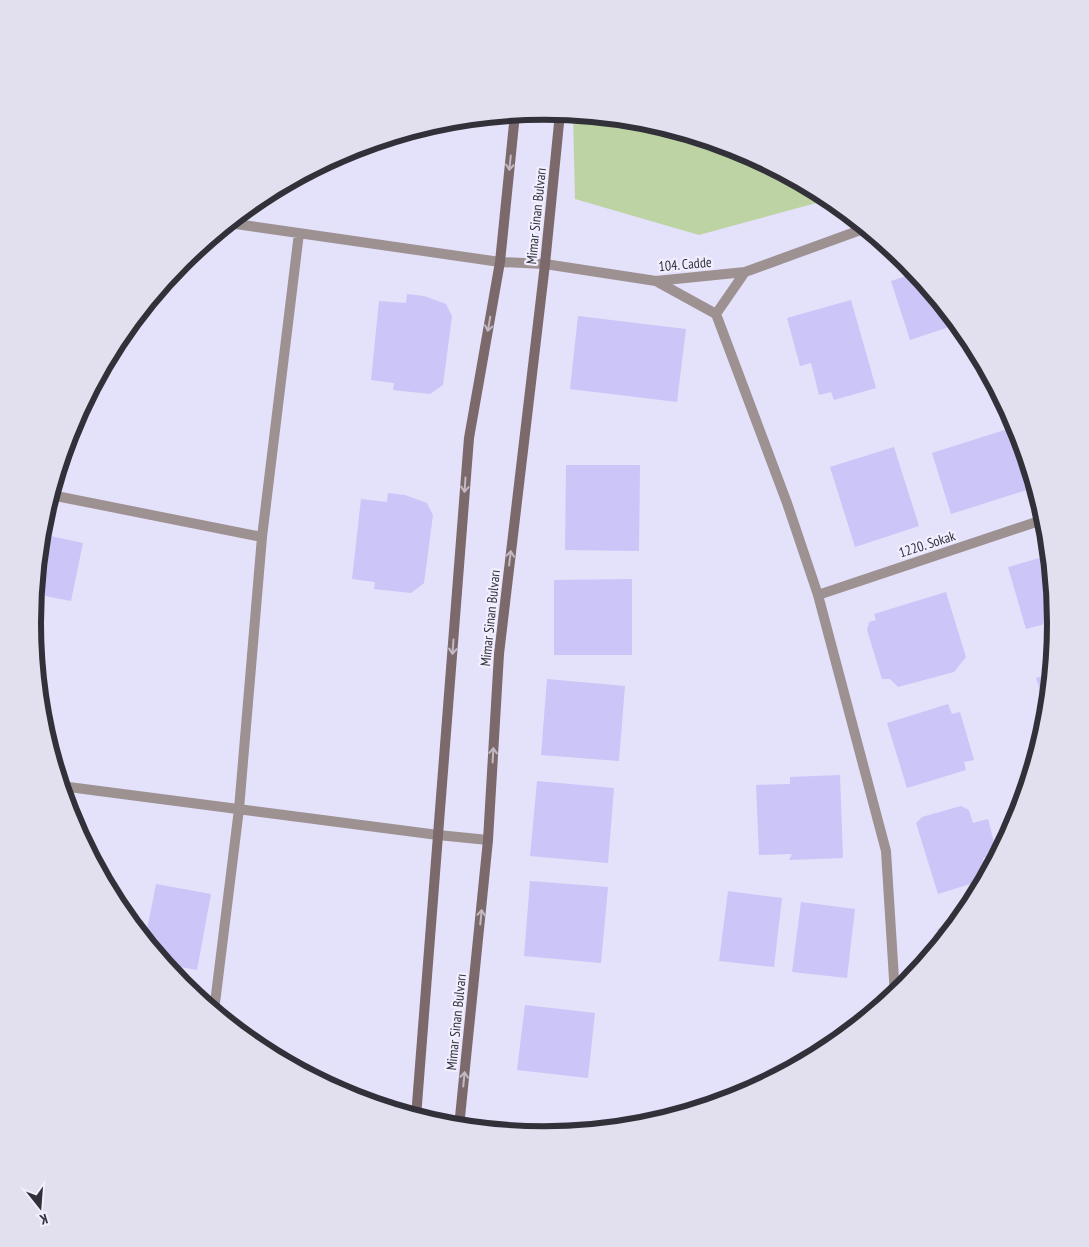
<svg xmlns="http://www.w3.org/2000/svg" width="1089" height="1247" viewBox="0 0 1089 1247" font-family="'PT Sans Narrow',sans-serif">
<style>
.green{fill:#bed3a4}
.building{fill:#cbc5f8}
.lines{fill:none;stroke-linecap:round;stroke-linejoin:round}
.minor{stroke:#9d9192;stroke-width:10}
.secondary{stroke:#7b696b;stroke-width:10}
.oneway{stroke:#c2b9c4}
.labels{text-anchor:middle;stroke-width:4.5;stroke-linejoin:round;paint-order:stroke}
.street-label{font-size:14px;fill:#32313a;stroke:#f1efff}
.rim{fill:none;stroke:#32313a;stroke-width:6}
</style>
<rect width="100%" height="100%" fill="#e4e1fa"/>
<path class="green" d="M 573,114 L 645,121 L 741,151 L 831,199 L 699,235 L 575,199 Z"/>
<path class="building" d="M 916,273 L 958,324 L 910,340 L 891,281 Z
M 407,294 L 424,296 L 446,304 L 452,316 L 443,385 L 430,394 L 393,390 L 394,383 L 371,380 L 379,301 L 406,303 Z
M 851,300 L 876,388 L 834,400 L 831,392 L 819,395 L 811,363 L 800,366 L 787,318 Z
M 578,316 L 686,329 L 677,402 L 570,389 Z
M 1014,427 L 1033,488 L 951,514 L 932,453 Z
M 894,447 L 919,526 L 855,547 L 830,467 Z
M 566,465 L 640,465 L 639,551 L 565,550 Z
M 388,493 L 405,495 L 427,503 L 433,515 L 424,583 L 411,593 L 374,589 L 375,582 L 352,579 L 361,499 L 387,502 Z
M 41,534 L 83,543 L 71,601 L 35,594 Z
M 1050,555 L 1056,621 L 1026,629 L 1008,567 Z
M 632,579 L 632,655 L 554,655 L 554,580 Z
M 946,592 L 966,657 L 954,672 L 898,687 L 890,679 L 882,679 L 867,630 L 869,622 L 876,620 L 874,614 Z
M 1052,673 L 1048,715 L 1036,678 Z
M 547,679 L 625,686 L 619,761 L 541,755 Z
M 948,704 L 952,714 L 960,712 L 974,760 L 964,762 L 966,770 L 907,788 L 887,723 Z
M 840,775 L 843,858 L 789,860 L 792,854 L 759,855 L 756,785 L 790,784 L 790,777 Z
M 537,781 L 614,788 L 608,863 L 530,856 Z
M 961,806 L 969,810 L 973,823 L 988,819 L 997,854 L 983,858 L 987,874 L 983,880 L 938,894 L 916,823 L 922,817 Z
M 104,881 L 117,882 L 115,901 Z
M 530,881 L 608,887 L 601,963 L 524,956 Z
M 156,884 L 211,894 L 197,970 L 165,964 L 145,940 Z
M 728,891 L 782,898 L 774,967 L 719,961 Z
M 801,902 L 855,909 L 847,978 L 792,972 Z
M 958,922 L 941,943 L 937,929 Z
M 525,1005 L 595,1013 L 588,1078 L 517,1070 Z"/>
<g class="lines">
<path class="minor" d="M 229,223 L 500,262 L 545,264 L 656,281 L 745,272 L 866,228
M 656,281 L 716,314 L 745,272
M 716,314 L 787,503 L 818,595 L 886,851 L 895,995
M 51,495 L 262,537
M 818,595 L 1045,519
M 61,786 L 438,835 L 488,840
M 214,1011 L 239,809 L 262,537 L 299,233"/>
<path class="secondary" d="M 416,1117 L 469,438 L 500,262 L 515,114
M 459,1127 L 488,840 L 499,654 L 545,264 L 560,113"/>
</g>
<defs><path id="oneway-shaft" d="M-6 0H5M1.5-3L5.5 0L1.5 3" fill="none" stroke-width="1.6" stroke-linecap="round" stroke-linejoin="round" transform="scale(1.25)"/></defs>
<g class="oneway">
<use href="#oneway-shaft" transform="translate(510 163) rotate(96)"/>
<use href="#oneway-shaft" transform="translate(489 324) rotate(100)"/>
<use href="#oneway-shaft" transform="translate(465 485) rotate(94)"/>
<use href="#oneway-shaft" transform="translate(510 558) rotate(-83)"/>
<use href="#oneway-shaft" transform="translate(453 647) rotate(94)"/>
<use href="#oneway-shaft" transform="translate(493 755) rotate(-87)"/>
<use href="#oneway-shaft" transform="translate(481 917) rotate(-84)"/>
<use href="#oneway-shaft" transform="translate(464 1079) rotate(-84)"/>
</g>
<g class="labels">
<g class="street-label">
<text transform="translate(536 216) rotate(-84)" y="5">Mimar Sinan Bulvarı</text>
<text transform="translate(685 264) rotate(-5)" y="5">104. Cadde</text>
<text transform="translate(927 544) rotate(-18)" y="5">1220. Sokak</text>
<text transform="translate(490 618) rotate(-84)" y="5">Mimar Sinan Bulvarı</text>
<text transform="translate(456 1022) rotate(-84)" y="5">Mimar Sinan Bulvarı</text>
</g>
</g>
<path d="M0 0H1089V1247H0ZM41 623a503 503 0 1 1 1006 0a503 503 0 1 1-1006 0Z" fill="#e2e0ef" fill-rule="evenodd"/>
<path class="rim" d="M41 623a503 503 0 1 1 1006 0a503 503 0 1 1-1006 0Z"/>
<g transform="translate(40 1207) rotate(163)" stroke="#f1efff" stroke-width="4" paint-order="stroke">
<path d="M0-4L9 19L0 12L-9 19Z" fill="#32313a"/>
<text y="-8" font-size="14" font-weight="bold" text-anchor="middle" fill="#32313a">K</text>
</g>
</svg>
